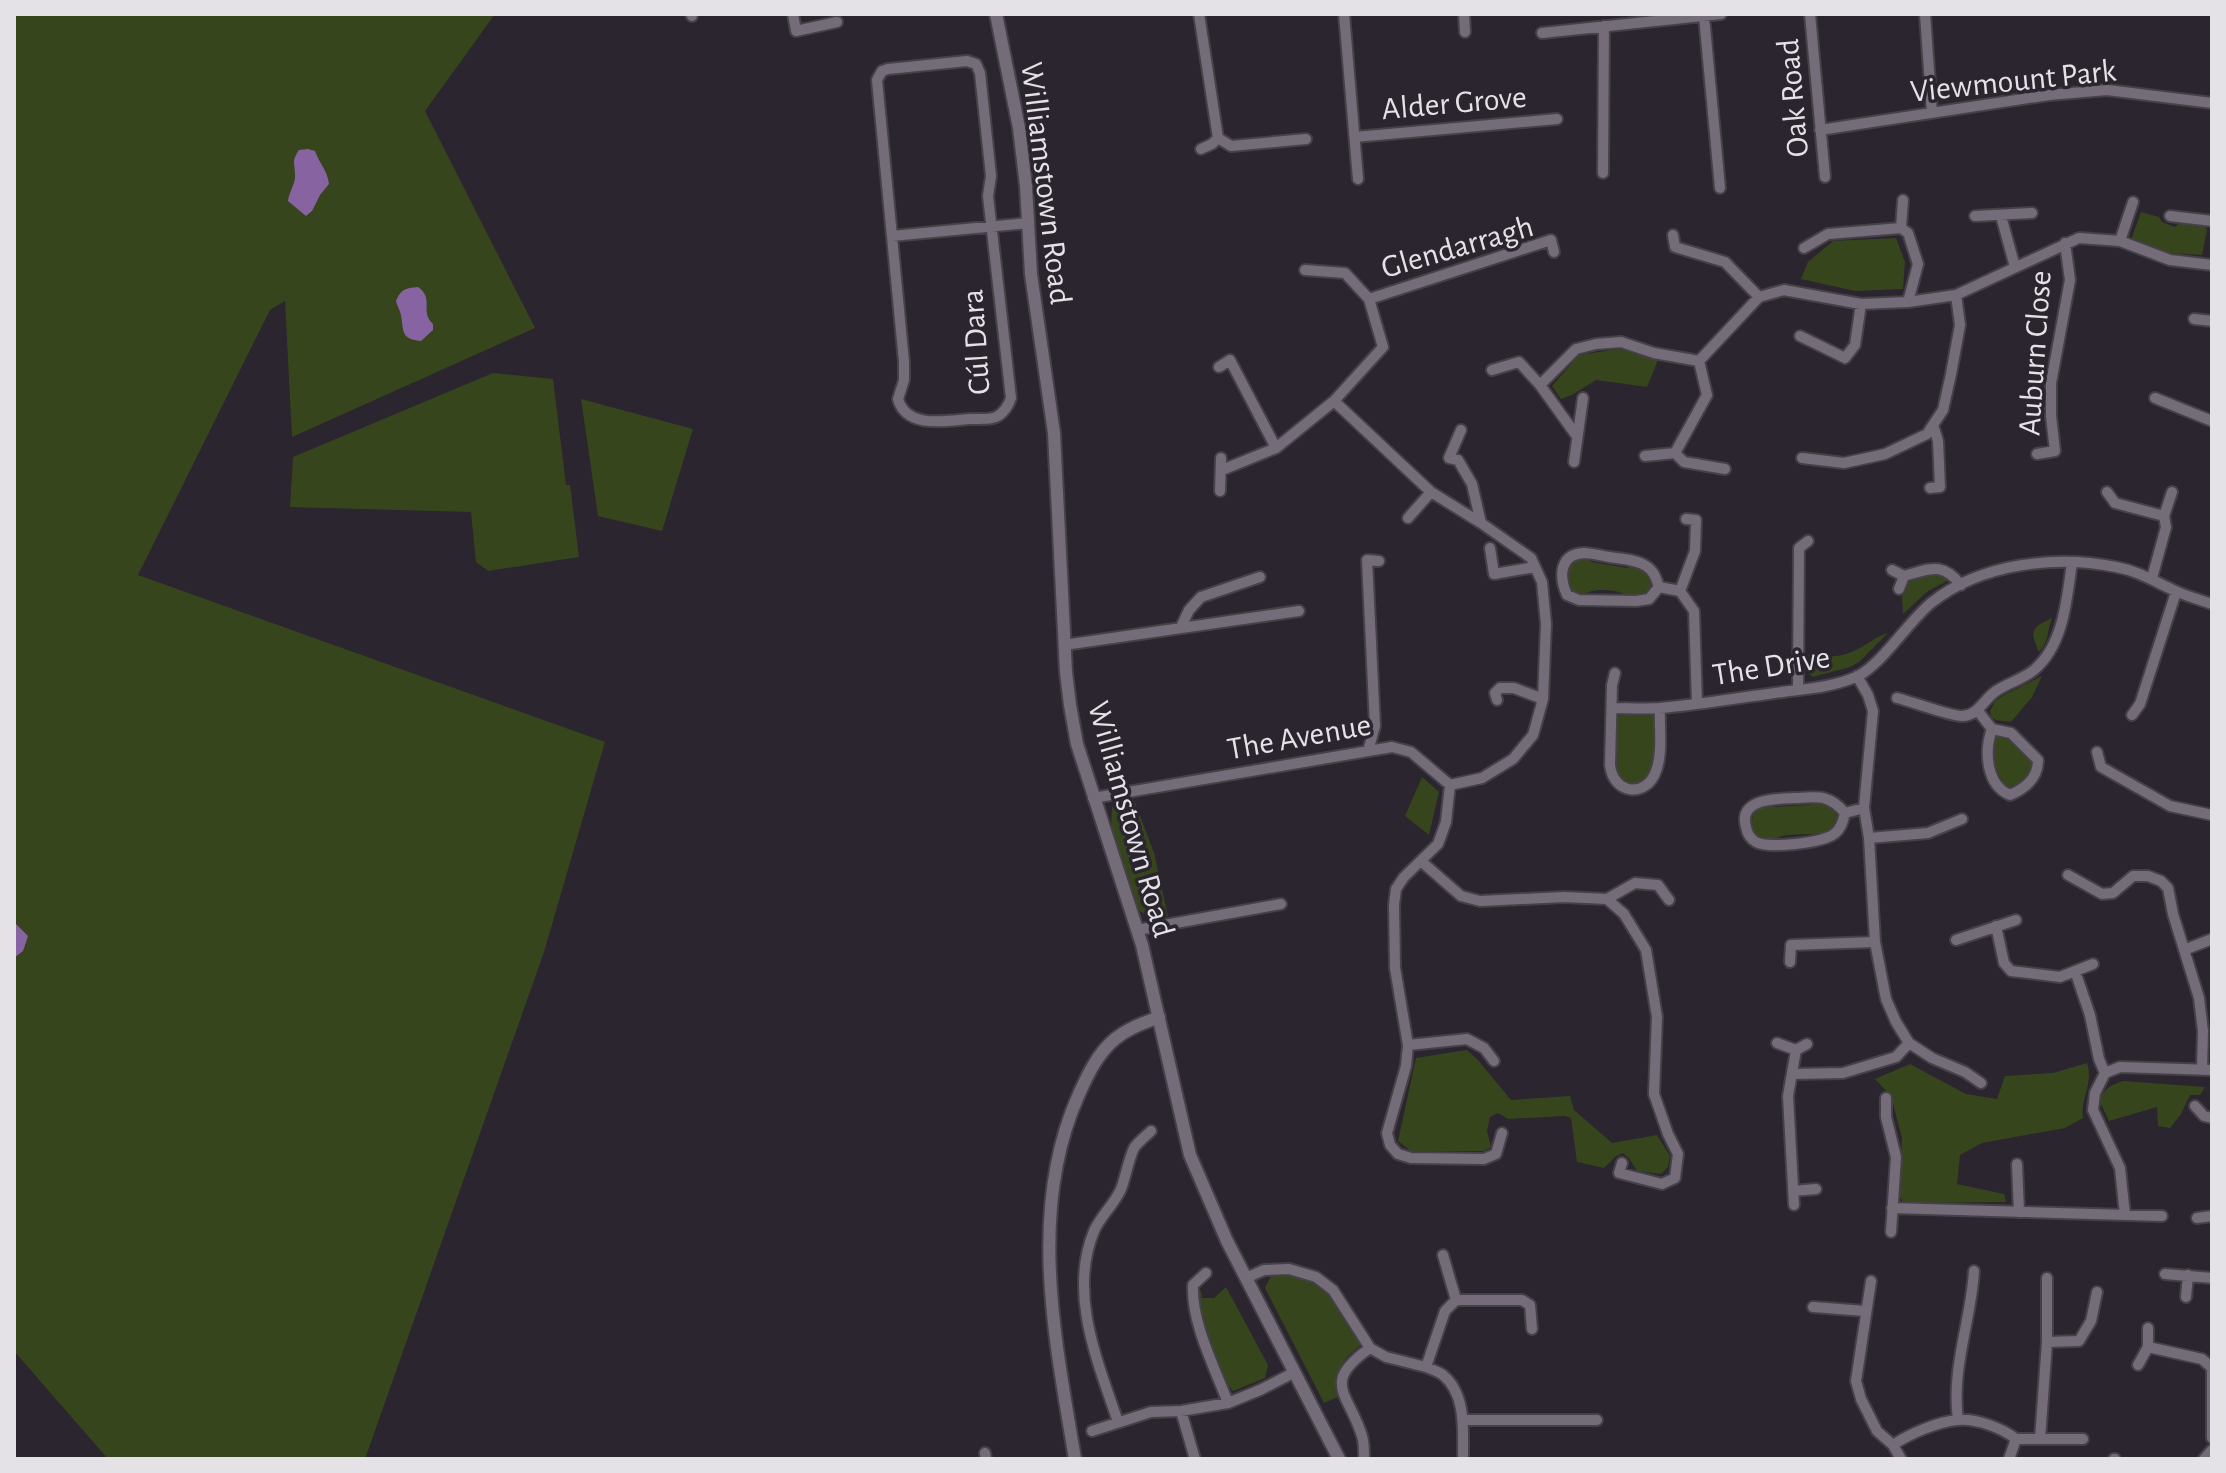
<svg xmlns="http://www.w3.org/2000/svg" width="2226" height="1473" viewBox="0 0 2226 1473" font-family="'Alegreya Sans',sans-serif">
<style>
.green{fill:#37451d}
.water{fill:#8863a2}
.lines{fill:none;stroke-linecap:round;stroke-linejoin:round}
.minor-casing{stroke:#454148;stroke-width:14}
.tertiary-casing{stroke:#454148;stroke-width:16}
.minor{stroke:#746d79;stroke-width:10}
.tertiary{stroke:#746d79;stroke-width:12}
.labels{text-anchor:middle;stroke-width:7;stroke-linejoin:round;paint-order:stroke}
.street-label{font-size:32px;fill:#e4e1e7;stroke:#2a252e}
</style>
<rect width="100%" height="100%" fill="#2a252e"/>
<path class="green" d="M 14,14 L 495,14 L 425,111 L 535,328 L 292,437 L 285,301 L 270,310 L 138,575 L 605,742 L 544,952 L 365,1459 L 108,1459 L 14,1351 Z
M 2141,212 L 2159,217 L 2162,222 L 2175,227 L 2180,222 L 2204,225 L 2207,230 L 2202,255 L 2169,253 L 2131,240 Z
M 1896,238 L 1905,262 L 1903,289 L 1855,291 L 1801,279 L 1808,262 L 1833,241 Z
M 1619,349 L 1658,360 L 1647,387 L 1596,380 L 1572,395 L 1561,399 L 1552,386 L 1579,355 Z
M 493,373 L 553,379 L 566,485 L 570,485 L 579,557 L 488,571 L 476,562 L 471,512 L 290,507 L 293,457 Z
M 581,399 L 693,429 L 662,531 L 598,516 Z
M 1578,558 L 1587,558 L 1591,562 L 1627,568 L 1632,566 C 1642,569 1648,573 1653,583 L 1649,592 L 1627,596 C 1618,589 1594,588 1585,594 L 1571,590 C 1563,577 1565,565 1578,558 Z
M 1939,572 L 1946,574 L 1949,580 L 1928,591 L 1903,614 L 1902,597 L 1910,578 Z
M 2052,618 C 2047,631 2049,642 2039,652 C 2030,631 2030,628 2052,618 Z
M 1888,633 L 1859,662 L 1850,667 L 1813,677 L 1808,673 L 1807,655 C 1831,658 1844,658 1865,645 C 1873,640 1878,636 1888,633 Z
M 2042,676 L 2032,697 L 2011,722 L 1996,720 L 1991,717 L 1990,711 L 1995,701 L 2004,695 Z
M 1621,713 L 1649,713 L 1655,717 C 1654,734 1659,792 1628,783 C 1623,782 1616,775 1615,770 C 1612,760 1615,731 1616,719 Z
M 2002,735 L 2010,738 L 2033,760 L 2032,772 L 2018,784 L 2007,788 C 1996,773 1989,755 1996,737 Z
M 1422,777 L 1439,792 L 1429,835 L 1405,816 Z
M 1133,797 L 1154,853 L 1168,916 L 1154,919 L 1138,910 L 1111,828 L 1112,807 Z
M 1814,802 L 1828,804 L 1835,809 L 1837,816 L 1836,825 C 1830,829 1825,834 1817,834 C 1801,835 1786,832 1770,841 L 1757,837 C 1751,827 1751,822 1754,811 L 1763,805 L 1771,804 L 1774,807 L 1809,805 Z
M 1467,1050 L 1478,1060 L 1511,1100 L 1570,1096 L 1574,1110 L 1612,1143 L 1657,1135 L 1670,1156 L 1668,1167 L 1661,1174 L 1637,1171 L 1629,1158 L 1623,1153 L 1615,1157 L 1604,1168 L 1577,1162 L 1571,1118 L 1565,1116 L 1508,1119 L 1498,1113 L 1490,1117 L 1487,1131 L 1491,1147 L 1484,1151 L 1411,1151 L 1398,1141 L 1416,1058 Z
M 2087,1063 C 2094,1085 2080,1097 2083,1118 L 2065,1128 L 1982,1143 L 1960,1155 L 1957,1184 L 2004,1194 L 2006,1202 L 1904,1203 L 1899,1196 L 1902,1138 L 1891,1096 L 1875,1079 L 1910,1064 L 1966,1094 L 1997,1099 L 2005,1076 L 2053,1073 Z
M 2123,1081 L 2205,1087 L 2200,1095 L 2190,1095 L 2181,1114 L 2170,1128 L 2158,1126 L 2157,1107 L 2109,1121 L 2099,1100 C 2105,1088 2111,1085 2123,1081 Z
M 1278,1273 C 1332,1281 1335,1303 1361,1345 C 1341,1360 1334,1372 1338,1397 L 1324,1403 L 1265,1288 L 1271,1276 Z
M 1226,1287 L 1268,1365 L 1265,1378 L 1233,1391 C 1217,1373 1197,1315 1196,1290 L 1201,1291 L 1202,1298 L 1214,1298 Z"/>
<path class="water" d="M 308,149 L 315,151 C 320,165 327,169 329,184 L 320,195 L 312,211 L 306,216 L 288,201 C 289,192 296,183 295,175 C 295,162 291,162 299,150 Z
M 418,287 C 435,299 419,311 433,324 L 433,330 L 421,341 C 400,339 404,331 401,315 C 400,310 397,306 396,301 C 401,289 406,288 418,287 Z
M 14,922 L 28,936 L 23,951 L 14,958 Z"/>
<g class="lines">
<defs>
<path id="minor" d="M 691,14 L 692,16
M 793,14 L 796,31 L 837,22
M 1199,14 L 1218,138
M 1344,14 L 1358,179
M 1464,14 L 1465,32
M 1810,14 L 1825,177
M 1925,14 L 1932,113
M 1704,16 L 1720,188
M 1542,33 L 1721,14
M 967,61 L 976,64 L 980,73 L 991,176 L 988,196 L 1011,398 C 1009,405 1003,414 996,417 C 989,420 978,419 970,419 C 946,421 906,429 898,399 L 904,380 L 904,362 L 877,80 L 882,71 L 888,69 Z
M 1820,130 L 2049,95 L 2107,90 L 2212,103
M 1355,137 L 1557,119
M 1201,149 L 1212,144 L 1218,138 L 1231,146 L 1306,139
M 1603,173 L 1604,26
M 1975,216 L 2032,213
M 2001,216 L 2015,267
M 2170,216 L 2212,221
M 1901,228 L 1903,200
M 1673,235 L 1675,247 L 1725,262 L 1759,297
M 892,236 L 1028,223
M 2120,241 L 2133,202
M 1804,248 L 1828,234 L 1901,228 L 1908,233 L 1918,264 L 1908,302
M 1369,299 L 1551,240 L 1554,252
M 2194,319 L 2212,321
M 1800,336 L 1845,358 L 1855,345 L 1861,304
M 1699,361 L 1759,297 L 1784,290 L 1861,304 L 1908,302 L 1956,295 L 2079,238 L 2120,241 L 2170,260 L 2212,265
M 1219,367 L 1230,360 L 1276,448
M 1492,370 L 1519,362 L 1540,385 L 1576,435
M 1540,385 L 1576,349 L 1596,344 L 1621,342 L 1654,353 L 1699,361
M 2155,398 L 2212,421
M 1461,430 L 1449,458 L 1458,460 L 1472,484 L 1481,523
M 1675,453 L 1707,395 L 1699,361
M 1675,453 L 1684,462 L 1725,469
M 2037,454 L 2055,451 L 2051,416 L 2051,383 L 2070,280 L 2065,243
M 1645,456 L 1675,453
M 1802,458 L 1844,463 L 1885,454 L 1927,434 L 1943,410 L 1951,374 L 1960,325 L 1956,295
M 1574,462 L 1583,398
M 1222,470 L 1276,448 L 1334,401 L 1383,347 L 1369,299 L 1345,273 L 1305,270
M 1930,488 L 1940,487 L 1938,441 L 1933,425
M 1220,491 L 1221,458
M 2107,492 L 2115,503 L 2164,516
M 1408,518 L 1431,492
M 1490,548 L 1494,574 L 1535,567
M 1892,570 L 1904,576
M 2152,578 L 2166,527 L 2164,516 L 2172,492
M 1659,587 L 1649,599 L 1636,601 L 1579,600 L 1567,595 C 1559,577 1559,554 1584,553 C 1592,553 1602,556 1609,557 C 1621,559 1636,559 1646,566 C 1654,571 1656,578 1659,587 L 1680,591 L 1694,611 L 1697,703
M 1899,589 L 1904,576 C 1930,569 1942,561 1961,585
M 1680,591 L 1695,551 L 1696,520 L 1686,519
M 1181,627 L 1189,610 L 1201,597 L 1260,577
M 1064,645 L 1299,611
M 1615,673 L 1612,685 L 1610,765 C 1613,794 1646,799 1656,771 C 1663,753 1659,727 1660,708
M 1857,676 L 1868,695 L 1873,711 L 1864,808 L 1869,838 L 1875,942 L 1886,999 L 1896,1022 L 1909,1043 L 1932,1058 L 1965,1072 L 1981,1083
M 1798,690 L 1799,548 L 1808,541
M 1897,698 C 1910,701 1953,717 1962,716 C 1978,716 1984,699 1996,691 C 2008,683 2023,679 2034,670 C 2064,645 2067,598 2072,562
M 1497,700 L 1495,693 L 1500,688 L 1514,688 L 1543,699
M 1612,708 C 1628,708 1644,709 1660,708 C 1698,705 1737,698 1775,693 C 1802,689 1832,688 1858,676 C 1882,664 1908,622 1931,603 C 1981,563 2055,555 2116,567 C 2139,571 2157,583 2178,592 C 2189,597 2201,600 2212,604
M 1978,711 L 1992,729 L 2011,733 L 2038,760 C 2038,778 2026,788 2010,795 C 1986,785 1984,751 1992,729
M 2132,715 L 2140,704 L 2176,592
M 1368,751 L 1375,726 L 1367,560 L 1379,561
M 2097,752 L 2101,767 L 2170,806 L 2212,815
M 1450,785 L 1446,822 L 1438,844 L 1404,877 L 1396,889 L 1394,905 L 1395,968 L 1408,1045 L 1406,1066 L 1387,1133 L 1390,1145 L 1398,1154 L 1411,1158 L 1484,1159 L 1496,1154 L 1502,1133
M 1093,798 L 1392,747 L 1411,752 L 1450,785 L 1482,778 L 1513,759 L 1533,735 L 1543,699 L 1546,624 L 1542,582 L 1531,558 L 1481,523 L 1431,492 L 1334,401
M 1845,813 C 1829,794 1818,797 1795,798 C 1777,799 1738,798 1746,827 C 1747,833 1751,839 1756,842 C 1768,849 1822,843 1834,834 C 1841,829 1843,821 1845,813 L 1864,808
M 1869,838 L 1928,833 L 1962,819
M 1422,862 L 1461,896 L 1480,901 L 1564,897 L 1607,899 L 1635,883 L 1658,885 L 1669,900
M 2068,875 L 2102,894 L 2113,893 L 2133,876 L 2148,876 L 2161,881 L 2168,888 L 2173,914 L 2199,998 L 2203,1031 L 2202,1070
M 1607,899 L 1624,914 L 1646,950 L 1657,1017 L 1654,1094 L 1668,1134 L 1678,1154 L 1675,1178 L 1662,1184 L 1619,1173 L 1622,1163
M 1996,926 L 2004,963 L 2011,971 L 2060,977 L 2093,964
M 1137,930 L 1281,904
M 1956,940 L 2016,920
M 2184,950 L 2212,939
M 1790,962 L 1791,945 L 1875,942
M 2075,971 L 2090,1015 L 2099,1059 L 2105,1073
M 1777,1043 L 1796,1050 L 1807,1044
M 1408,1045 L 1467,1039 L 1484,1048 L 1494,1061
M 1793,1074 L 1843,1073 L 1896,1057 L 1909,1043
M 1886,1098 L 1886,1117 L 1896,1157 L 1891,1232
M 2195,1106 L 2204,1116 L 2212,1118
M 2017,1164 L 2019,1212
M 1793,1191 L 1816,1189
M 1794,1205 L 1788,1096 L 1796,1050
M 1892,1208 L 2162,1216
M 2125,1215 L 2120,1168 L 2093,1110 L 2095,1093 L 2105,1073 L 2120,1067 L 2212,1070
M 2197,1218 L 2212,1216
M 1443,1255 L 1456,1300
M 1206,1273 L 1193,1285 C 1191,1322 1215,1368 1228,1403
M 2165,1274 L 2212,1278
M 1246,1278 L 1264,1270 L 1289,1269 L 1316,1277 L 1333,1290 L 1370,1348 L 1386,1357 L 1426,1367 L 1445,1311 L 1456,1300 L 1522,1300 L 1530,1305 L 1532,1329
M 1871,1281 L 1856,1381 L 1861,1399 L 1877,1431 L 1893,1445 L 1901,1459
M 2186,1297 L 2188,1275
M 1813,1307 L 1865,1311
M 2047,1342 L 2079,1341 L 2091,1321 L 2097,1292
M 2148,1347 L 2202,1359 L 2212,1368 L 2212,1438
M 2138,1365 L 2148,1347 L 2148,1328
M 1426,1367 C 1431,1369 1439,1372 1443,1375 C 1466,1394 1463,1429 1463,1455
M 1181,1411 L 1195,1459
M 1463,1420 L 1597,1420
M 1958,1420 C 1951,1368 1971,1321 1974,1271
M 1118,1422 C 1098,1362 1068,1294 1094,1231 C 1101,1215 1114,1205 1121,1189 C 1126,1176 1128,1161 1134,1148 C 1138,1142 1146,1136 1151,1131
M 1092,1431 L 1151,1412 L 1181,1411 L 1228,1403 L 1260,1390 L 1295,1372
M 2040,1439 L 2047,1342 L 2047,1278
M 1893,1445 C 1909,1434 1937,1422 1957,1420 C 1976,1418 2002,1428 2016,1439
M 985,1453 L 986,1459
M 1364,1456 C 1364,1450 1364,1442 1362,1436 C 1349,1393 1320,1383 1370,1348
M 2009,1459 L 2016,1439 L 2083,1439
M 2114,1459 L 2115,1459
M 2204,1459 L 2212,1450"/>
<path id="tertiary" d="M 996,14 L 1019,128 L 1026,186 L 1031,274 L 1054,433 L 1066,672 L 1070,705 L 1077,744 L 1142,945 L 1190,1155 L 1227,1241 L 1339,1459
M 1075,1459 C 1055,1339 1027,1209 1079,1094 C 1088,1074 1098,1053 1115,1039 C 1128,1028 1144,1023 1159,1017"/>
</defs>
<use href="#minor" class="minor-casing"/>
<use href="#tertiary" class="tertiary-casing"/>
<use href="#minor" class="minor"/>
<use href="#tertiary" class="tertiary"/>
</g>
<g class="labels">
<g class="street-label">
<text transform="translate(2013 80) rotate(-6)" y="11">Viewmount Park</text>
<text transform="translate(1792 98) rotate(-95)" y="11">Oak Road</text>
<text transform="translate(1454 102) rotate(-5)" y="11">Alder Grove</text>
<text transform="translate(1047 183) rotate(83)" y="11">Williamstown Road</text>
<text transform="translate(1457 246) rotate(-16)" y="11">Glendarragh</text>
<text transform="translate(975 342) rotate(-94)" y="11">Cúl Dara</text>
<text transform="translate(2034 353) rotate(-86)" y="11">Auburn Close</text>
<text transform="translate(1771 665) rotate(-9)" y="11">The Drive</text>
<text transform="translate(1299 736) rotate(-10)" y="11">The Avenue</text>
<text transform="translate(1132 819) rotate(74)" y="11">Williamstown Road</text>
</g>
</g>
<rect width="2226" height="1473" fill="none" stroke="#e4e1e7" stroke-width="32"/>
</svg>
